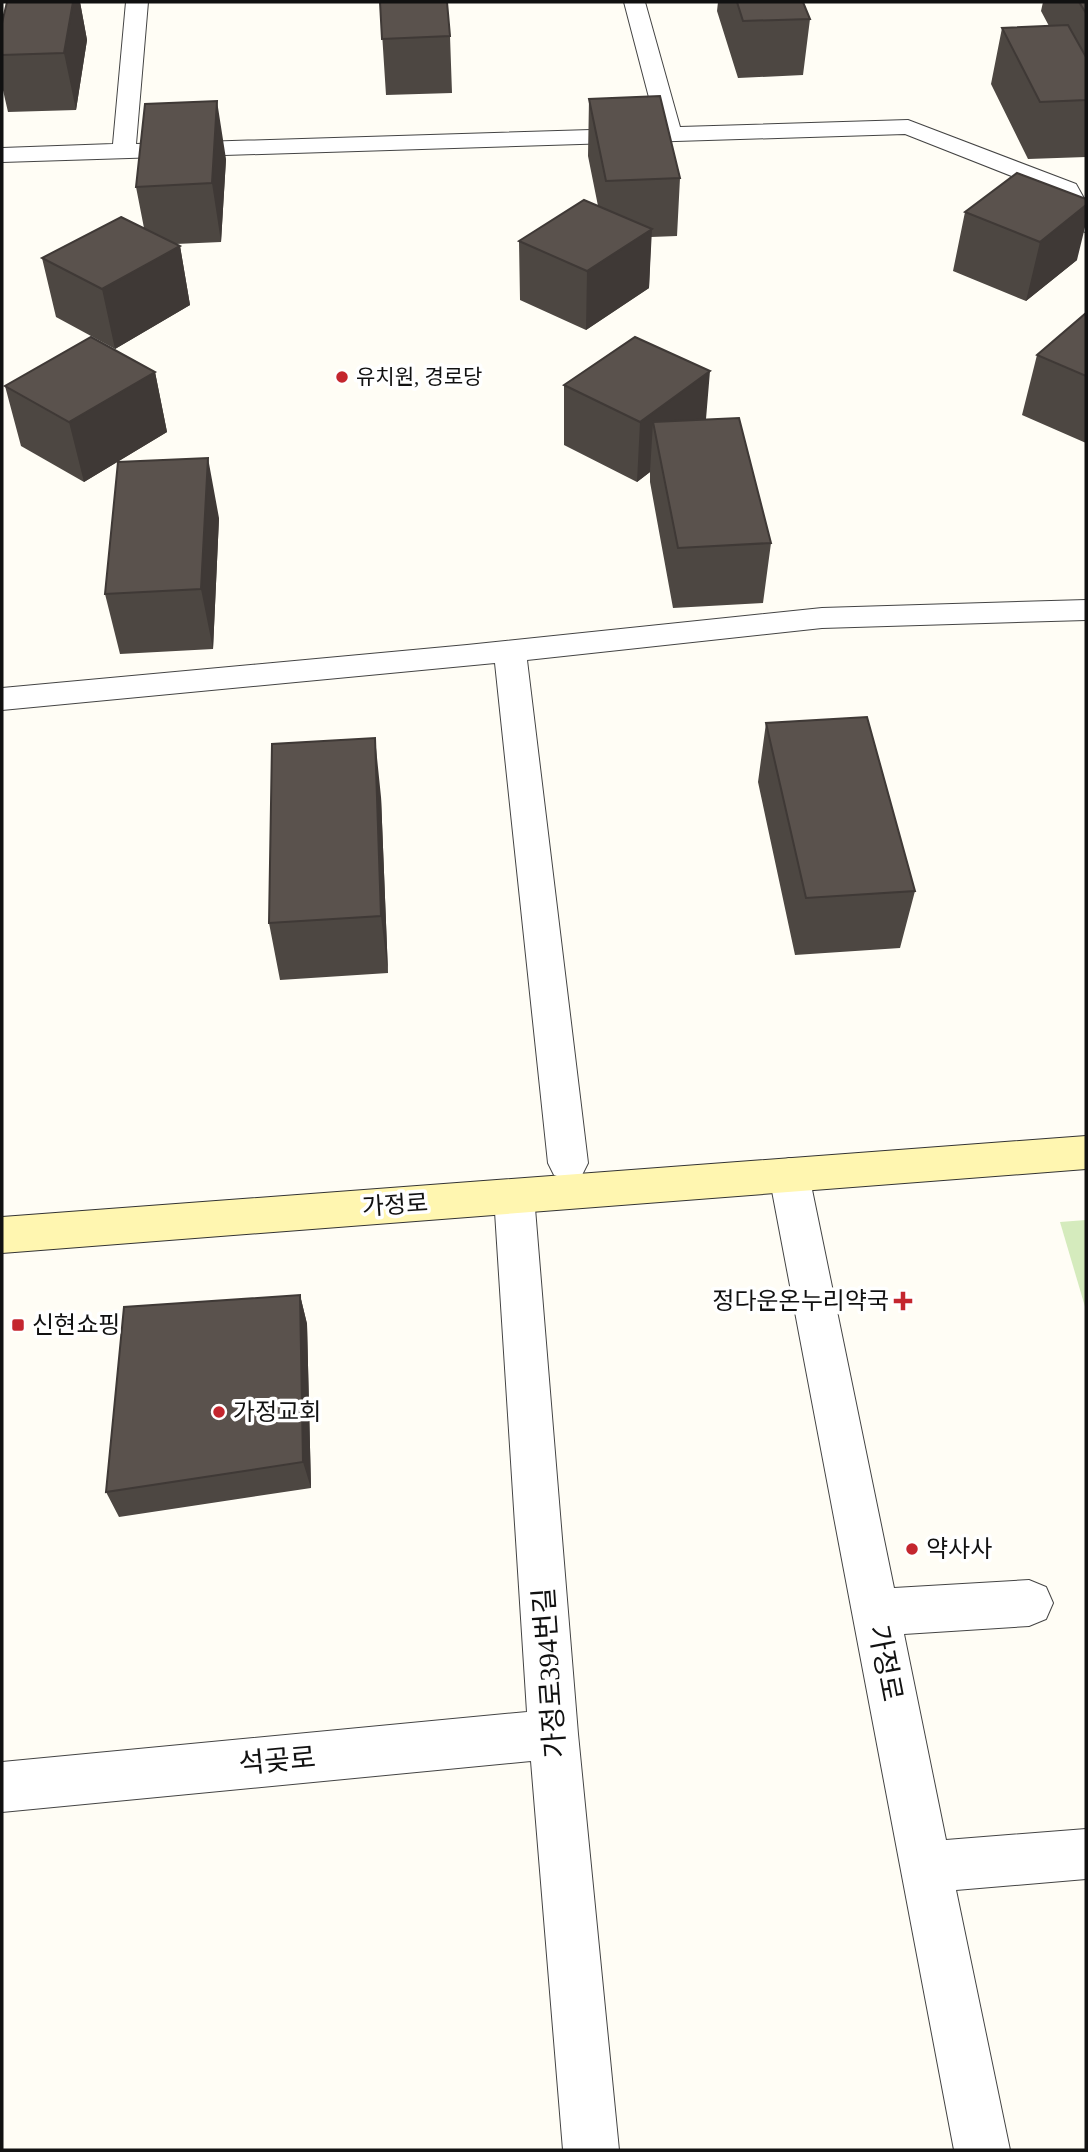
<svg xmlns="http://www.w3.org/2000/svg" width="1088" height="2152" viewBox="0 0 1088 2152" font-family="'Times New Roman','Noto Sans KR',serif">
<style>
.green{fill:#d5ebbd}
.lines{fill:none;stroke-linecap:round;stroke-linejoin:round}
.street-casing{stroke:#444;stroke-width:2}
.secondary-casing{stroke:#333;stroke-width:2}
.street{fill:#fff;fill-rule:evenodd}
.secondary{fill:#fff6b0;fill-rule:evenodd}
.wall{fill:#4d4742}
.shaded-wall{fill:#3f3936}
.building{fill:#5a524d;stroke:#3f3936;stroke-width:2}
.poi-dot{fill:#c4262e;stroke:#fff;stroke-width:2.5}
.labels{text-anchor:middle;stroke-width:7;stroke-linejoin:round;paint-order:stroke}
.far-poi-label{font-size:21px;fill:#111;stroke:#fff;text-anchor:start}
.street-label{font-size:24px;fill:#111;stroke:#fff}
.poi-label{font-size:24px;fill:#111;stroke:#fff;text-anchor:start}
.near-street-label{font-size:28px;fill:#111;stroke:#fff}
</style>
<rect width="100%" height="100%" fill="#fffdf5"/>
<path class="green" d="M 1086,1220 L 1086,1310 L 1060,1222 Z"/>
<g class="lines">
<defs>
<path id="street" d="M 126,2 L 148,2 L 136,144 L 657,128 L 624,2 L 645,2 L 680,127 L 908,120 L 1076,184 L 1086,202 L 1086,232 L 1077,230 L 1057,194 L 905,134 L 2,162 L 2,148 L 113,144 Z
M 1086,600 L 1086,620 L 822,628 L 527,660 L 588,1163 L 582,1175 L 568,1180 L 554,1175 L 548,1163 L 495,663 L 2,710 L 2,688 L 467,645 L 822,608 Z
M 789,1158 L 803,1163 L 809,1175 L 894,1588 L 1029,1580 L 1046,1587 L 1053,1603 L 1046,1619 L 1029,1626 L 904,1634 L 946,1840 L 1086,1829 L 1086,1879 L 956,1890 L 1010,2150 L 954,2150 L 769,1175 L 775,1163 Z
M 514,1179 L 528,1184 L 534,1196 L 578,1734 L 619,2150 L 563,2150 L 531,1761 L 2,1812 L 2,1762 L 527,1712 L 494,1196 L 500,1184 Z"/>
<path id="secondary" d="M 1086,1136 L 1086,1169 L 2,1253 L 2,1217 Z"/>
</defs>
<use href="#street" class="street-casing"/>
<use href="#secondary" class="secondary-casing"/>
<use href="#street" class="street"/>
<use href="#secondary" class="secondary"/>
</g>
<path class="wall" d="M 7,2 L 80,2 L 87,40 L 76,110 L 8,112 L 2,86 L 2,23 Z
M 380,2 L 450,36 L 452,93 L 386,95 Z
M 718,2 L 803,2 L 810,19 L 803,75 L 738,78 L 717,11 Z
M 1043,2 L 1086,2 L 1086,157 L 1028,159 L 991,84 L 1002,28 L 1049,26 L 1041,11 Z
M 589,99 L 680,178 L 677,236 L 651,237 L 649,288 L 586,330 L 520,300 L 519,241 L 598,206 L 588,156 Z
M 226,159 L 221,242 L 176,244 L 180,246 L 190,305 L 115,349 L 56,317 L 42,258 L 144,228 L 136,187 Z
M 1017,173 L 1077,260 L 1026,301 L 953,271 L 965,212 Z
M 1086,313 L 1086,443 L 1022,415 L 1037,355 Z
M 155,372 L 167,432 L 84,482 L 21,446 L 5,386 Z
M 564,385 L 705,420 L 771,543 L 763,603 L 673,608 L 650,482 L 650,472 L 637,482 L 564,445 Z
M 219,518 L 213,649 L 120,654 L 105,594 Z
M 766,723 L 915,891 L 900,948 L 795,955 L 758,782 Z
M 381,797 L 388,973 L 280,980 L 269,923 Z
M 300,1295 L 307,1324 L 311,1488 L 119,1517 L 106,1492 Z"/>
<path class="shaded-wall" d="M 73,2 L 80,2 L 87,40 L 76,110 L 64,53 Z
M 217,101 L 226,159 L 221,242 L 212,183 Z
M 1086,205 L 1086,223 L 1077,260 L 1026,301 L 1040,242 Z
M 652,229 L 649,288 L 586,330 L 587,271 Z
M 180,246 L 190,305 L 115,349 L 102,289 Z
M 710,371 L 705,431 L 653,422 L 650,472 L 637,482 L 640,422 Z
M 155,372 L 167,432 L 84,482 L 69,422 Z
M 208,458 L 219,518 L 213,649 L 201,589 Z
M 375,738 L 381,797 L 388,973 L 381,916 Z
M 300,1295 L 307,1324 L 311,1488 L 303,1462 Z"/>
<path class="building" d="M 7,2 L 73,2 L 64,53 L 2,55 L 2,23 Z
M 380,2 L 447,2 L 450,36 L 382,39 Z
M 737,2 L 803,2 L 810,19 L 743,21 Z
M 1079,2 L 1086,2 L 1086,13 Z
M 1068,25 L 1086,57 L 1086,100 L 1040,102 L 1002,28 Z
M 660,96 L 680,178 L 606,181 L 589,99 Z
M 217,101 L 212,183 L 136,187 L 145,104 Z
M 1017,173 L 1086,199 L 1086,205 L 1040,242 L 965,212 Z
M 584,200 L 652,229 L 587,271 L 519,241 Z
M 121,217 L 180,246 L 102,289 L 42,258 Z
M 1086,313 L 1086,376 L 1037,355 Z
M 91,337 L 155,372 L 69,422 L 5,386 Z
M 635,337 L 710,371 L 640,422 L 564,385 Z
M 739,418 L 771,543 L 678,548 L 653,422 Z
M 208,458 L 201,589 L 105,594 L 118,462 Z
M 867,717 L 915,891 L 806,898 L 766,723 Z
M 375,738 L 381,916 L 269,923 L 272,744 Z
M 300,1295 L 303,1462 L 106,1492 L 124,1307 Z"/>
<g class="poi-dot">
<circle cx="342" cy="377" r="7"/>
<path d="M899.5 1290.5h7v7h7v7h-7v7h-7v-7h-7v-7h7z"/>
<rect x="11" y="1318" width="14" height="14" rx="3.5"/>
<circle cx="219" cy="1412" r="7"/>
<circle cx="912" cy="1549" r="7"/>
</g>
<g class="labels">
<g class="far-poi-label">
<text x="356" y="384">유치원, 경로당</text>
</g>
<g class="street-label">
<text transform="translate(395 1205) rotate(-4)" y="8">가정로</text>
</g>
<g class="poi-label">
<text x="889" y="1309" text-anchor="end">정다운온누리약국</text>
<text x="32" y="1333">신현쇼핑</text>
<text x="233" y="1420">가정교회</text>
<text x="926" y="1557">약사사</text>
</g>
<g class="near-street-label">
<text transform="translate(886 1663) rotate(79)" y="10">가정로</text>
<text transform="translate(549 1673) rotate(-94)" y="10">가정로394번길</text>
<text transform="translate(277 1760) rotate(-5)" y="10">석곶로</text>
</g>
</g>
<rect width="1088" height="2152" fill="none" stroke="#111111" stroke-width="7"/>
</svg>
